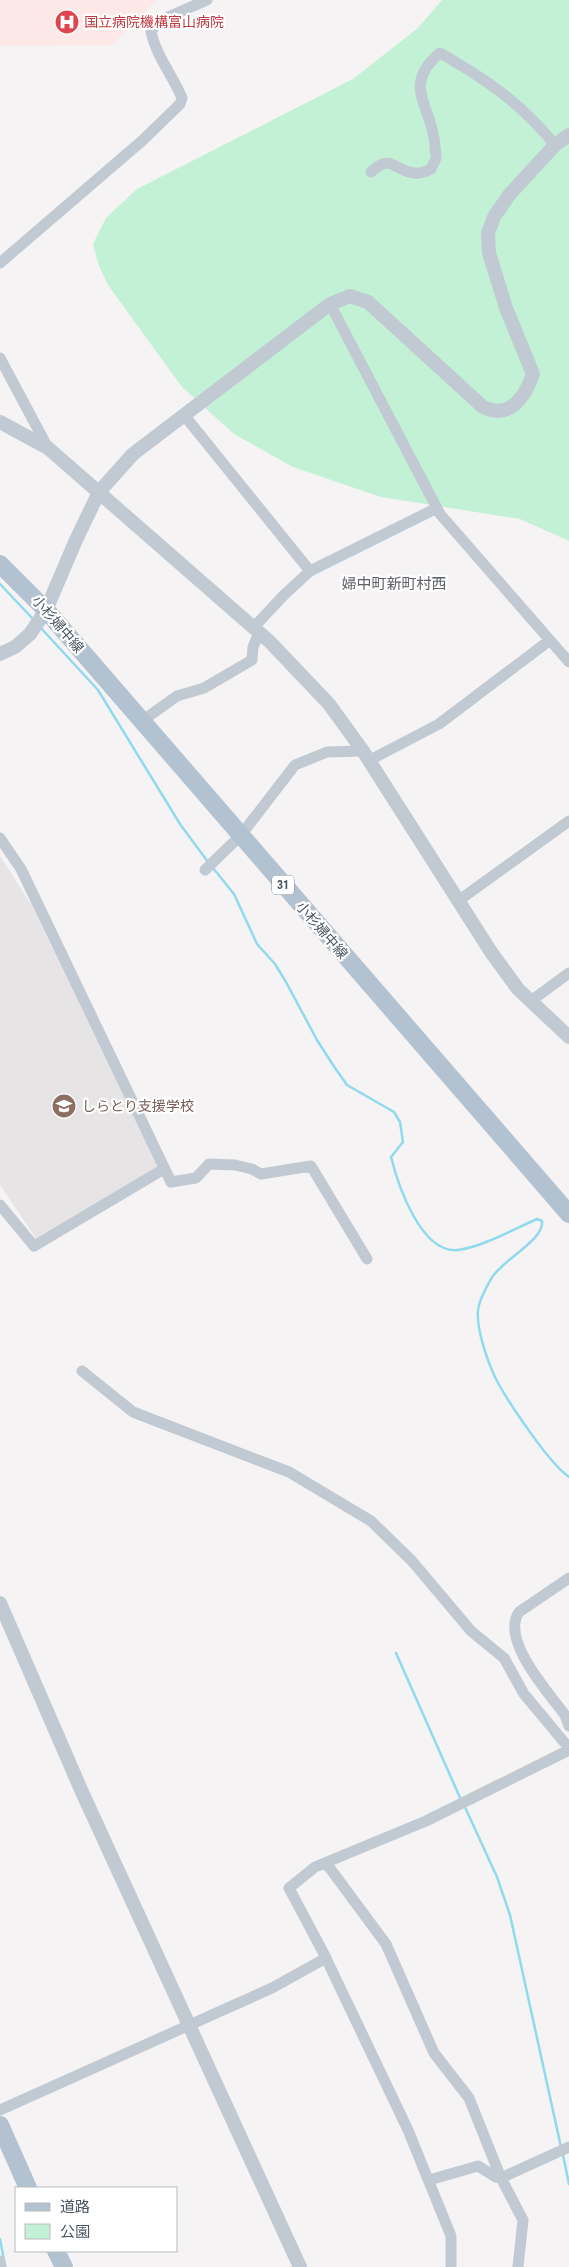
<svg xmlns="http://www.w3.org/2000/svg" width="569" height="2267" viewBox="0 0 569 2267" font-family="'Roboto Condensed','Noto Sans JP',sans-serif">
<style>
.education{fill:#e6e4e5}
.medical{fill:#fce8e6}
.green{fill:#c3f1d5}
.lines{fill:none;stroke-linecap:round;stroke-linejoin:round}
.stream{stroke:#90daee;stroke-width:2.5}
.minor{stroke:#c1cad2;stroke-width:11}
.tertiary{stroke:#c1cad2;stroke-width:14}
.primary{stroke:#b3c2d1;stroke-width:18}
.labels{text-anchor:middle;stroke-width:4.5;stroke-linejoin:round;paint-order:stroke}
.shield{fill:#fff;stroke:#808990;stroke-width:1}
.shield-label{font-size:12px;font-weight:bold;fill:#4a5661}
.health-label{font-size:14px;fill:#be3a42;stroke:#fff;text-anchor:start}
.street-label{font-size:14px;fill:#4a5661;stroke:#fff}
.education-label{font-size:14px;fill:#785e54;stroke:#fff;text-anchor:start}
.neighbourhood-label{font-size:15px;fill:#5f6368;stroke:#fff}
</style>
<rect width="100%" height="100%" fill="#f5f3f3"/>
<path class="education" d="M 0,856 L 32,906 L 158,1167 L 36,1238 L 0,1185 Z"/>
<path class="medical" d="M 0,0 L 157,0 L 112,45 L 0,46 Z"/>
<path class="green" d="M 442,0 L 569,0 L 569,541 L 520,519 L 381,497 L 293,467 L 234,434 L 182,387 L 108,285 L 99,266 L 93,244 L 106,218 L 137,189 L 353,79 L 418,28 Z"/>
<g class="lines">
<path class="stream" d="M 0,584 L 33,619
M 40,627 L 98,690 L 180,824 L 208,862
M 213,868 L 234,894 L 257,944 L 275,964 L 286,982 L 317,1040 L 333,1065 L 347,1085 L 394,1112 L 400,1122 L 403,1142 L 391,1157 C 398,1185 421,1254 458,1250 C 482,1247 514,1229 537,1219 L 542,1221 C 545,1240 500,1261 491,1279 C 486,1288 479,1300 478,1310 C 476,1330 489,1366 498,1383 C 511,1406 549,1463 569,1477
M 396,1653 L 461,1800
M 464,1805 L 497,1877 L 510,1915 L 561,2147
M 563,2155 L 569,2184
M 0,2239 L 4,2260"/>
<path class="minor" d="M 371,172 C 392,152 395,172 415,173 C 421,174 426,171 431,169 C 432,165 435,162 436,158 C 436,154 435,150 435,146 C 433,107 400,86 440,53 C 486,79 522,104 555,145
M 0,263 L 143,140 L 180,104 L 182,98 C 173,76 155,54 151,31 L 159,21 L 207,0
M 330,304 L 440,514 L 569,662
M 0,358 L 48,448
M 184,415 L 310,571 L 437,508
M 253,628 L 284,595 L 310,571
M 142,721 L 177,696 L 204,688 L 252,660 L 253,647 L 259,633
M 372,759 L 439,724 L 550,640
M 0,838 L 21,869 L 171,1182 L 196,1178 L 209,1164 L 235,1165 L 252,1169 L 261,1174 L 311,1166 L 367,1259
M 205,870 L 241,835 L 295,765 L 327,752 L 363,751
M 458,901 L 569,821
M 531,1001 L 569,973
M 0,1205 L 34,1246 L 164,1169
M 82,1371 L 133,1412 L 289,1472 L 371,1521 L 412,1561 L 471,1631 L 504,1658 L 524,1694 L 569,1748
M 569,1578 L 519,1612 C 500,1640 549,1693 565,1715 L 569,1726
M 326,1863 L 386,1944 L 434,2053 L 469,2098 L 501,2178 L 523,2220 L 518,2267
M 0,2110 L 272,1988 L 326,1958
M 429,2180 L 478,2166 L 496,2177 L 501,2178 L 569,2147
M 0,2261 L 1,2267
M 451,2267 L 451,2236 L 408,2130 L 324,1954 L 289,1888 L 315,1867 L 426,1821 L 569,1750"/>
<path class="tertiary" d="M 0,422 L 48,448 L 270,642 L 329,704 L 363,751 L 491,952 L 518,989 L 569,1037
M 0,654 L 15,647 L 30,634 L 46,610 L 76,540 L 99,492 L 133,454 L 330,304 L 350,296 L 368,302 L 483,407 C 510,420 525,397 533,374 L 506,308 L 489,253 L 488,233 L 494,217 L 509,195 L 555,145 L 569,135
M 0,1603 L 82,1792 L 300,2267"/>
<path class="primary" d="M 0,564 L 46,610 L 569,1214
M 0,2125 L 28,2188
M 56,2251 L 64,2267"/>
</g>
<defs>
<symbol id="hospital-disc" viewBox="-11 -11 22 22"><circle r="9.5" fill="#e0444e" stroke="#fff"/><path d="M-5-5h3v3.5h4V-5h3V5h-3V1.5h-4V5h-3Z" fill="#fff"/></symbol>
<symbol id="school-disc" viewBox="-11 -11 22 22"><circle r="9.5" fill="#8d6e63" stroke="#fff"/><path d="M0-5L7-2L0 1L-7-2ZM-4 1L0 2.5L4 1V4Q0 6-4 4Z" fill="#fff"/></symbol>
</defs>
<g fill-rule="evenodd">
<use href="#hospital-disc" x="53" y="8" width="28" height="28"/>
<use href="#school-disc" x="50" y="1092" width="28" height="28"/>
</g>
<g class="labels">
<rect class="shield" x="272" y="875.5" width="22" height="19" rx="4"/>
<g class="shield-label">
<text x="283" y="889">31</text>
</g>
<g class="health-label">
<text x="84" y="27">国立病院機構富山病院</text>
</g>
<g class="street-label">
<text transform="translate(58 624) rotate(49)" y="5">小杉婦中線</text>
<text transform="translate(322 930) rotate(49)" y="5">小杉婦中線</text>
</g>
<g class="education-label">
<text x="82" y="1111">しらとり支援学校</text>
</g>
<g class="neighbourhood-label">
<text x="394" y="589">婦中町新町村西</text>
</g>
</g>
<rect x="15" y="2187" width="162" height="65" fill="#ffffff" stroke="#b7bbc0"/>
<rect x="25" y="2203" width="25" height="8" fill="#b3c2d1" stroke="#b7bbc0"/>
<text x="60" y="2212" font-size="15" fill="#4a5661">道路</text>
<rect x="25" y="2224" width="25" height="15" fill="#c3f1d5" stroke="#b7bbc0"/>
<text x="60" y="2237" font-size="15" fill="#4a5661">公園</text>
</svg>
